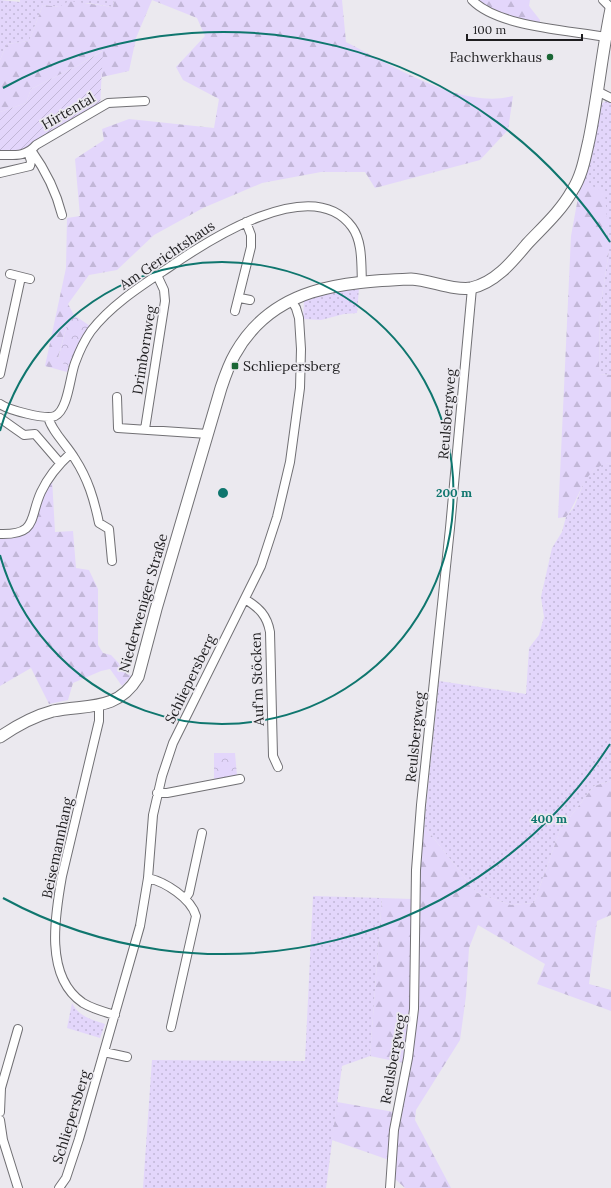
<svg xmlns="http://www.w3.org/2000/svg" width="611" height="1188" viewBox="0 0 611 1188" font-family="Lora,serif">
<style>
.grass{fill:url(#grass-dots)}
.forest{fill:url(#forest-firs)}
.park{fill:url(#park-crowns)}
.garden{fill:url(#garden-furrows)}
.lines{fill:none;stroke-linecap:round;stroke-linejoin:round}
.street-casing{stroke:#717074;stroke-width:10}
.secondary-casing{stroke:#717074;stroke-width:13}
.street{stroke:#fff;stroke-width:8}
.secondary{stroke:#fff;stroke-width:11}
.ring{fill:none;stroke:#0f766e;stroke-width:2}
.poi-dot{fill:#1a6635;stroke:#ebe9ef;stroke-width:1.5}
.labels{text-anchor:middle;stroke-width:3.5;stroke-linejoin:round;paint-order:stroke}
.poi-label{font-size:14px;fill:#1f1e20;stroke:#ebe9ef;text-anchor:end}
.street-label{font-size:14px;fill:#1f1e20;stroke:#ebe9ef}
.centre{fill:#0f766e;stroke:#ebe9ef;stroke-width:2}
.ring-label{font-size:12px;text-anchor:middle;font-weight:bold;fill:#0f766e;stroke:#ebe9ef;stroke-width:3.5;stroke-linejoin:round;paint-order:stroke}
</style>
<defs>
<pattern id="grass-dots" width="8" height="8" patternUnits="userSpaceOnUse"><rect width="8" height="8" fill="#e3d6fb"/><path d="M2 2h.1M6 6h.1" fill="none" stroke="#c2b7d7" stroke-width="1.8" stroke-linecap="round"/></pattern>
<pattern id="forest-firs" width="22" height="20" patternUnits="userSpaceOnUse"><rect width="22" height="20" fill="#e3d6fb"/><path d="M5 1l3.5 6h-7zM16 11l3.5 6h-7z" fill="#c2b7d7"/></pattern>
<pattern id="park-crowns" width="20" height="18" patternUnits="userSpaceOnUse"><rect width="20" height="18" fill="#e3d6fb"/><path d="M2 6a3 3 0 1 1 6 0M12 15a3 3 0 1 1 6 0" fill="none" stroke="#c2b7d7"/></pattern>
<pattern id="garden-furrows" width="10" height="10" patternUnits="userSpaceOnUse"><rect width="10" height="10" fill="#e3d6fb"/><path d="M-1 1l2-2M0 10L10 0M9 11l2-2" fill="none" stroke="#c2b7d7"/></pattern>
</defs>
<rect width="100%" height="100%" fill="#ebe9ef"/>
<path class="grass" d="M 0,0 L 20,2 L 20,0 L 114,0 L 113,7 L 88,3 L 59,7 L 43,5 L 29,41 L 7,44 L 0,60 Z
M 607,100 L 611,102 L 611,375 L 599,374 L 600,309 L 609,251 L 581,181 L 600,105 Z
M 359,288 L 357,313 L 344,314 L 321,320 L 303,319 L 304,301 L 310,296 Z
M 611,463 L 611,781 L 594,786 L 560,830 L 534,903 L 511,905 L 477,893 L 424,826 L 439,681 L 526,694 L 529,648 L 539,635 L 544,617 L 541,597 L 552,548 L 562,532 L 566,517 L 574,507 L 586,477 L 601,464 Z
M 313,896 L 382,898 L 370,1056 L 342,1066 L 326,1188 L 143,1188 L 152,1060 L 305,1061 Z
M 72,1003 C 78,1016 92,1020 105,1024 L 100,1038 L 67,1028 Z"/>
<path class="forest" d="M 114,0 L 342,0 L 346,42 C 392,65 461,110 513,96 L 508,130 L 480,160 L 375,188 L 365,172 L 321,172 L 262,183 L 203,208 L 154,235 L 117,270 L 89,275 L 68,304 L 74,315 L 69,317 L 58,358 L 64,364 L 69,366 L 67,372 L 45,366 L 66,268 L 67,218 L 80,216 L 75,159 L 104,140 L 102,129 L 129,119 L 214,128 L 219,99 L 183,80 L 176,67 L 205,36 L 197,18 L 152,0 L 136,38 L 129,71 L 102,77 L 102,51 L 79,65 L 31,89 L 26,103 L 0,112 L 0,60 L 7,44 L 29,41 L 43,5 L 59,7 L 69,1 L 113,7 Z
M 473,0 L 530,0 L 529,6 L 540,20 L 540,25 L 519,22 Z
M 581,181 L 605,192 L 609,251 L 600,309 L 599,374 L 611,375 L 611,463 C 583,466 581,498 566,517 L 558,518 L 571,236 Z
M 52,478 L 55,532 L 73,531 L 76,568 L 89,570 L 98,589 L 98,645 L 103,653 L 111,655 L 131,676 L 122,686 L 110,669 L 101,671 L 73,683 L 68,700 L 49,704 L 31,668 L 0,686 L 0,537 L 24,534 Z
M 611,781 L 611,915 L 597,921 L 589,984 L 611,990 L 611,1011 L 537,984 L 545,964 L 478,925 L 469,948 L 466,996 L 460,1040 L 416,1110 L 415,1120 L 451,1188 L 405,1188 L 395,1179 L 395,1136 L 414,1033 L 419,886 L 424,826 L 477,893 L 511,905 L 534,903 L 560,830 L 594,786 Z
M 382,898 L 412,899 L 411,1005 L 404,1063 L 370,1056 Z
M 337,1102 L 394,1112 L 389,1160 L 332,1140 Z"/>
<path class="park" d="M 74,315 L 90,326 L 77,348 L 69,366 L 64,364 L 58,359 L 69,317 Z
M 214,753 L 235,753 L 237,776 L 214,780 Z"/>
<path class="garden" d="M 103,51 L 100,106 L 31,150 L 0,154 L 0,112 L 26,103 L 31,89 L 79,65 Z"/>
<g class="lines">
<defs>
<path id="street" d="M 472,0 C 498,27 568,30 606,37
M 603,0 L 611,8
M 599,92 L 611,98
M 31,150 C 46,171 56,191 62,215
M 0,155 C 14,155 26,157 36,145 L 108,103 L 145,101
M 0,173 L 30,166 L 31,161 L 28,152
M 10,274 L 30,279
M 240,298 L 250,300
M 235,311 L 251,247 L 251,235 L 246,222
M 0,374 L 21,277
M 117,397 L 118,428 L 208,434
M 0,404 C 8,410 46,420 55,416 C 68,410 70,376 75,363 C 79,352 84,341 91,331 C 111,305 141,286 168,268 C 207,241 312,172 352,227 C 363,242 361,265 362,283
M 48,417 C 52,432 67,445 75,459 C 88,479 94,499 99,523 L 109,529 L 112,561
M 0,418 L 24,435 L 35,434 L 60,463
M 145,429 L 165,301 L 164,290 L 157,275
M 0,534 C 38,535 29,518 41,492 C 48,477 59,464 71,453
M 245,599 C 259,608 267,615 270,632 L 273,756 L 278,767
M 99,706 L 99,721 L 62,876 C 55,915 44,977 83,1003 C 93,1009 104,1012 115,1015
M 157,793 L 167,793 L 240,779
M 148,878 C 165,882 191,898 196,916 L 171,1027
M 185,899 L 189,893 L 202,833
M 104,1052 L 127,1057
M 0,1112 L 1,1088 L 18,1029
M 0,1120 L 3,1140 L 18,1188
M 59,1188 L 66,1178 L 79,1139 L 140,926 L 148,878 L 153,815 L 162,776 L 173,743 L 261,566 L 277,517 L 290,462 L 300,388 L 301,349 L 299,318 L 296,308 L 291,300
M 390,1188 L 394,1130 L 408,1058 L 414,1009 L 416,870 L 421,805 L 450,528 L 472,288"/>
<path id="secondary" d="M 0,737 C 16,726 34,716 53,711 C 87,704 117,712 138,677 L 156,609 L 221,388 C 225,376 229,364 235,354 C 273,286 343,282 411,279 C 430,280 454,291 471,288 C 495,283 512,262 527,244 C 542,228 561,211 572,191 C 582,176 585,157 589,140 C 598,96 602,52 611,9"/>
</defs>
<use href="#street" class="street-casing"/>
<use href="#secondary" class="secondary-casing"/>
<use href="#street" class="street"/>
<use href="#secondary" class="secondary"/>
</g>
<g class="ring">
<path d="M0 431A231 231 0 1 1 0 555"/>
<path d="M610 744A461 461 0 0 1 3 898M3 88A461 461 0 0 1 610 242"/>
</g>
<g class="poi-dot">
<circle cx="550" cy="57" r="4"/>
<rect x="231" y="362" width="8" height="8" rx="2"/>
</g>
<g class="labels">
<g class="poi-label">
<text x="542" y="62">Fachwerkhaus</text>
<text x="243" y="371" text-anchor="start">Schliepersberg</text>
</g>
<g class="street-label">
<text transform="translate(68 111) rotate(-30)" y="5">Hirtental</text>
<text transform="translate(167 255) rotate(-34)" y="5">Am Gerichtshaus</text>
<text transform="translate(144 350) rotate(-81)" y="5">Drimbornweg</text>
<text transform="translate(447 414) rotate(-85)" y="5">Reulsbergweg</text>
<text transform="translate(143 603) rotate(-74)" y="5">Niederweniger Straße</text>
<text transform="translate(190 679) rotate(-64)" y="5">Schliepersberg</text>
<text transform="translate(257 679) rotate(-92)" y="5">Auf'm Stöcken</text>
<text transform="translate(415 737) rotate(-84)" y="5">Reulsbergweg</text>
<text transform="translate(57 848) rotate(-78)" y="5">Beisemannhang</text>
<text transform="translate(393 1059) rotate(-80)" y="5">Reulsbergweg</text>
<text transform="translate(71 1117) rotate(-73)" y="5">Schliepersberg</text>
</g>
</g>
<circle cx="223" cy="493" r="6" class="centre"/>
<g class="ring-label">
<text x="454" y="497">200 m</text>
<text x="549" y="823">400 m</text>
</g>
<path d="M467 34v6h115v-6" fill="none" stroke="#1f1e20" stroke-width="2"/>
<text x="473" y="34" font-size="12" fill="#1f1e20" stroke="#ebe9ef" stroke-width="3" paint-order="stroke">100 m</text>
</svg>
